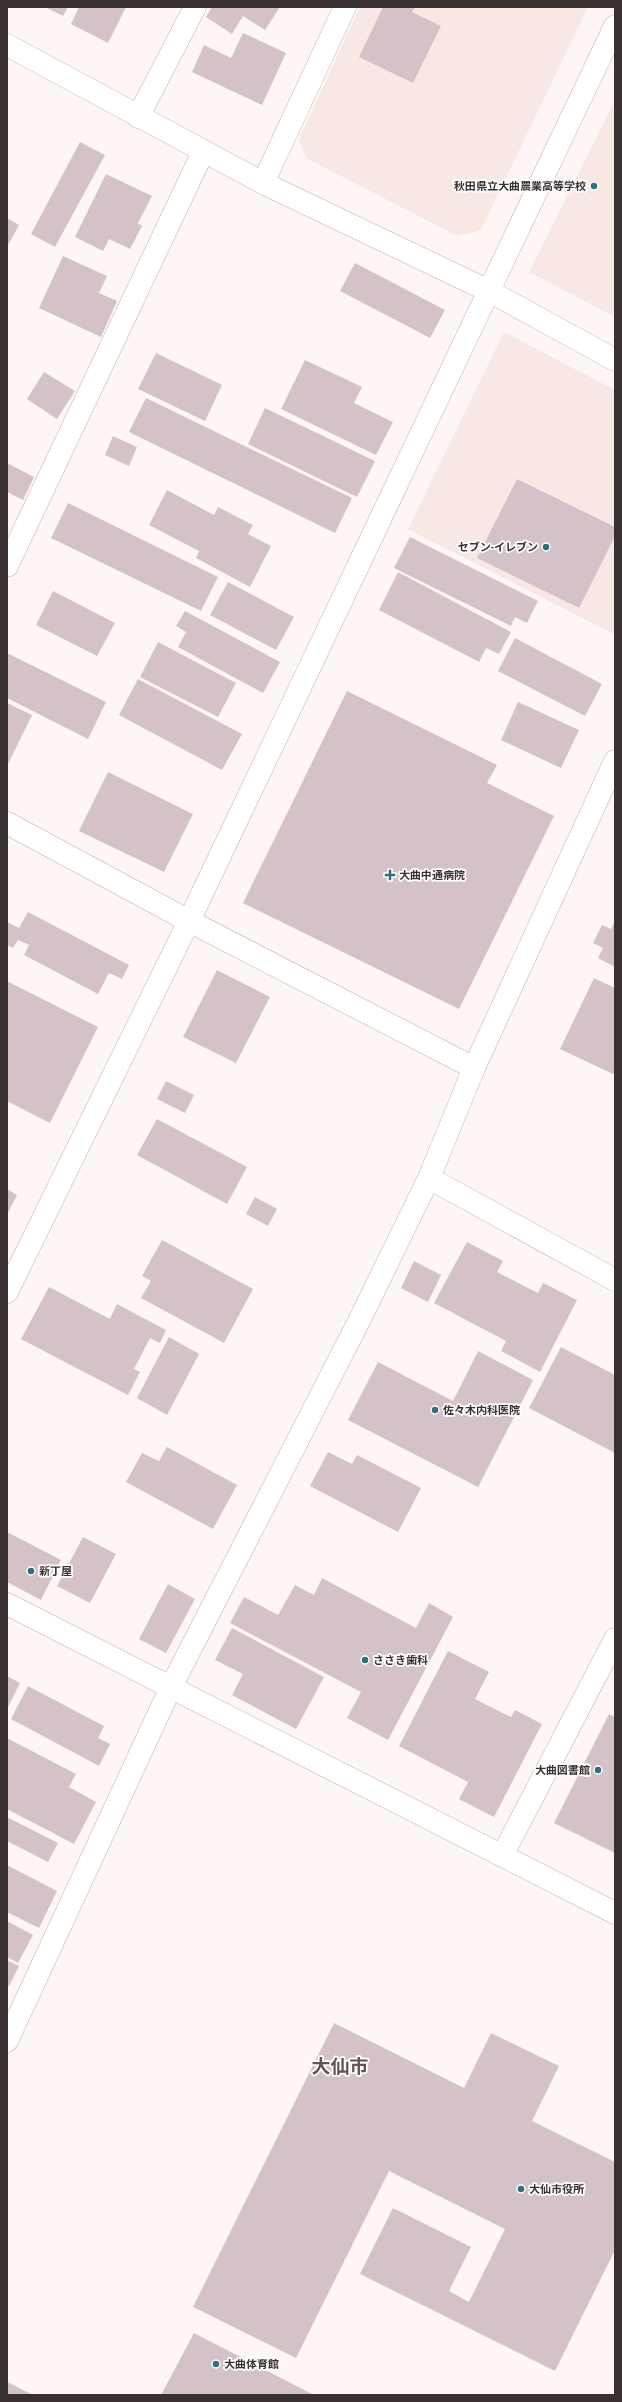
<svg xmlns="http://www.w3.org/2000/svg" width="622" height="2402" viewBox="0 0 622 2402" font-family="'PT Sans Narrow','Noto Sans JP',sans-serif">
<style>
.built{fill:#f8e8e4}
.building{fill:#d4c2c7}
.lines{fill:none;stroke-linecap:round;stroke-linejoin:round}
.minor-casing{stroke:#c0aeaa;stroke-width:23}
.minor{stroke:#fff;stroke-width:22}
.poi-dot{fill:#316e84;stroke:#fff;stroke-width:1.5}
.labels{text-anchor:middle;stroke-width:3.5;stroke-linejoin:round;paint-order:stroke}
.poi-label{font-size:11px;font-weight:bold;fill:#393130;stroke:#fff;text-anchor:start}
.town-label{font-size:19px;font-weight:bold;fill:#645450;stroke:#fff}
</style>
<rect width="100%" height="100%" fill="#fef6f4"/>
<path class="built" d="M 360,7 L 588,7 L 481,230 L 457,236 L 306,158 L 299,139 Z
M 615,100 L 615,317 L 529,272 Z
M 504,332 L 615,390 L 615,635 L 408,529 Z"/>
<path class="building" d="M 45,7 L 68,7 L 63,16 Z
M 79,7 L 126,7 L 108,43 L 71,24 Z
M 212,7 L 280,7 L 265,30 L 243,16 L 232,34 L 206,17 Z
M 383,7 L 415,7 L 412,12 L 441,26 L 413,83 L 359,57 Z
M 243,33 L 286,53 L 262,105 L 192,72 L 204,45 L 231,58 Z
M 80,142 L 105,155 L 55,247 L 31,234 Z
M 106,174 L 152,196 L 138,223 L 142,226 L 130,249 L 109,239 L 103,251 L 75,237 Z
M 7,218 L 19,225 L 7,247 Z
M 63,256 L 107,276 L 99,293 L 117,301 L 101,337 L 39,308 Z
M 355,263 L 445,310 L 430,338 L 340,291 Z
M 156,353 L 222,385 L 205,421 L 138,389 Z
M 305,360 L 362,387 L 354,403 L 393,422 L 376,455 L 281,409 Z
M 44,372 L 75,391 L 57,419 L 27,399 Z
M 146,398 L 352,498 L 335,533 L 129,432 Z
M 265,408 L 375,461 L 357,497 L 248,444 Z
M 113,436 L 137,447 L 129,466 L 105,455 Z
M 7,463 L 34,477 L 23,500 L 7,492 Z
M 517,479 L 615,527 L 615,536 L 579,608 L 477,558 Z
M 167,490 L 214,515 L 218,507 L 253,525 L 248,534 L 271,546 L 250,587 L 196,558 L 199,551 L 149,525 Z
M 68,503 L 218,577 L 201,611 L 51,538 Z
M 410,537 L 538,601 L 527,623 L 515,617 L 511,626 L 394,568 Z
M 398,572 L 511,632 L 499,654 L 486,648 L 479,662 L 379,610 Z
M 228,582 L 294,617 L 276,650 L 210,615 Z
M 53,591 L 115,623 L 97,656 L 36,625 Z
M 185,611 L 280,662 L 263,693 L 178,647 L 186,632 L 176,626 Z
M 515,638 L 602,684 L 585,716 L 498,671 Z
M 158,642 L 236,683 L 218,717 L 140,677 Z
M 7,653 L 106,702 L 88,739 L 7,698 Z
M 138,679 L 242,734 L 222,770 L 119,715 Z
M 347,691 L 497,765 L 487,783 L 554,816 L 459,1009 L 243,903 Z
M 518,702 L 579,730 L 561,768 L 501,740 Z
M 7,703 L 32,715 L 7,766 Z
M 108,772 L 193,814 L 164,872 L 79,831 Z
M 28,912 L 129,965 L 122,979 L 109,973 L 98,994 L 24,955 L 29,945 L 18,940 L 13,948 L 7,945 L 7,922 L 19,928 Z
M 615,921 L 615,967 L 598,958 L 603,948 L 593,943 L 602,925 L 611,929 Z
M 217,970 L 270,997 L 236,1063 L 183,1037 Z
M 594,978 L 615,988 L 615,1075 L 560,1049 Z
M 7,981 L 98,1027 L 50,1123 L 7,1101 Z
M 166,1081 L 194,1095 L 185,1113 L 157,1099 Z
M 157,1119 L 247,1167 L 227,1204 L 137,1155 Z
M 7,1189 L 17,1195 L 7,1215 Z
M 255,1197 L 277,1209 L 268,1226 L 246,1214 Z
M 162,1240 L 253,1289 L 224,1343 L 141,1298 L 151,1281 L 142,1276 Z
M 467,1242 L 503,1261 L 497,1272 L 538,1293 L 543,1283 L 577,1300 L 540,1372 L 501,1351 L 506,1341 L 434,1303 Z
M 414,1261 L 441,1275 L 428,1302 L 401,1288 Z
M 49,1287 L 110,1319 L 117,1304 L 166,1330 L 160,1343 L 150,1338 L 134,1369 L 140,1372 L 128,1395 L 21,1339 Z
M 169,1337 L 199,1354 L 167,1415 L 137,1398 Z
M 561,1347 L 615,1375 L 615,1453 L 529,1408 Z
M 478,1351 L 533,1380 L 478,1487 L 348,1420 L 378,1362 L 453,1401 Z
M 167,1447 L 237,1485 L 213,1529 L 126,1482 L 142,1453 L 159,1461 Z
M 328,1452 L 352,1464 L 357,1455 L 421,1488 L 398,1532 L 310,1486 Z
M 7,1532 L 61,1560 L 41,1600 L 7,1582 Z
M 83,1537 L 116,1554 L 90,1603 L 57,1586 Z
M 322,1578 L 416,1628 L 429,1603 L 453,1617 L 388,1740 L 347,1718 L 361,1692 L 230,1623 L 244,1597 L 278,1615 L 295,1585 L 314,1595 Z
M 168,1584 L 195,1599 L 166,1653 L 139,1639 Z
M 232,1628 L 324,1677 L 296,1729 L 232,1695 L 243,1674 L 215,1660 Z
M 448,1651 L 489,1672 L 475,1699 L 511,1717 L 515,1710 L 542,1724 L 494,1817 L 459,1799 L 468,1782 L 399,1746 Z
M 7,1676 L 20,1683 L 7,1709 Z
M 28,1686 L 104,1726 L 98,1738 L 110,1744 L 99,1766 L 11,1719 Z
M 609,1714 L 615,1717 L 615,1853 L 554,1823 Z
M 7,1738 L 76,1774 L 69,1787 L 96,1802 L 74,1844 L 7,1809 Z
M 7,1817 L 58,1843 L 48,1862 L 7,1841 Z
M 7,1865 L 57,1891 L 39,1928 L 7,1912 Z
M 7,1921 L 33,1935 L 18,1963 L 7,1957 Z
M 7,1960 L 19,1966 L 9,1986 L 7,1985 Z
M 334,2023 L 464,2088 L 491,2033 L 559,2066 L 532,2121 L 615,2162 L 615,2250 L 555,2371 L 360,2274 L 393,2208 L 471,2247 L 449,2291 L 469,2302 L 505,2229 L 389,2171 L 296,2358 L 193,2307 Z
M 194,2333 L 314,2395 L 161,2395 Z
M 7,2382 L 33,2395 L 7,2395 Z"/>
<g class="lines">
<defs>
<path id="minor" d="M 7,45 L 263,183 L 489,291 L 615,360
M 138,117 L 195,7
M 263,183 L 345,7
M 7,566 L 203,152
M 7,823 L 189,921 L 474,1068
M 429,1178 L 615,1280
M 7,1292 L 189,921 L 615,26
M 7,1604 L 615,1913
M 502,1856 L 615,1639
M 7,2041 L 171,1687 L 359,1321 L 429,1178 L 474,1068 L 615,761"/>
</defs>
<use href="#minor" class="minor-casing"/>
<use href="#minor" class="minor"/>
</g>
<g class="poi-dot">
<circle cx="594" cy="186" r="4"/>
<circle cx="546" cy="547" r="4"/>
<path d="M388 869h4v4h4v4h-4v4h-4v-4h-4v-4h4z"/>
<circle cx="435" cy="1410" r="4"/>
<circle cx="31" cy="1571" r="4"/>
<circle cx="365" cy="1660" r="4"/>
<circle cx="598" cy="1770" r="4"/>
<circle cx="521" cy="2189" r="4"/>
<circle cx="216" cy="2364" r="4"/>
</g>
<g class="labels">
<g class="poi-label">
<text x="586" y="190" text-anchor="end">秋田県立大曲農業高等学校</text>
<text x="538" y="551" text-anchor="end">セブン-イレブン</text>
<text x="399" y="879">大曲中通病院</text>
<text x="443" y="1414">佐々木内科医院</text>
<text x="39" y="1575">新丁屋</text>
<text x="373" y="1664">ささき歯科</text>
<text x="590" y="1774" text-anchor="end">大曲図書館</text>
<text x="529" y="2193">大仙市役所</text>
<text x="224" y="2368">大曲体育館</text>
</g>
<g class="town-label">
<text x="340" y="2073">大仙市</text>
</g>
</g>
<rect width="622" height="2402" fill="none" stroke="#393130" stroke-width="16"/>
</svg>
